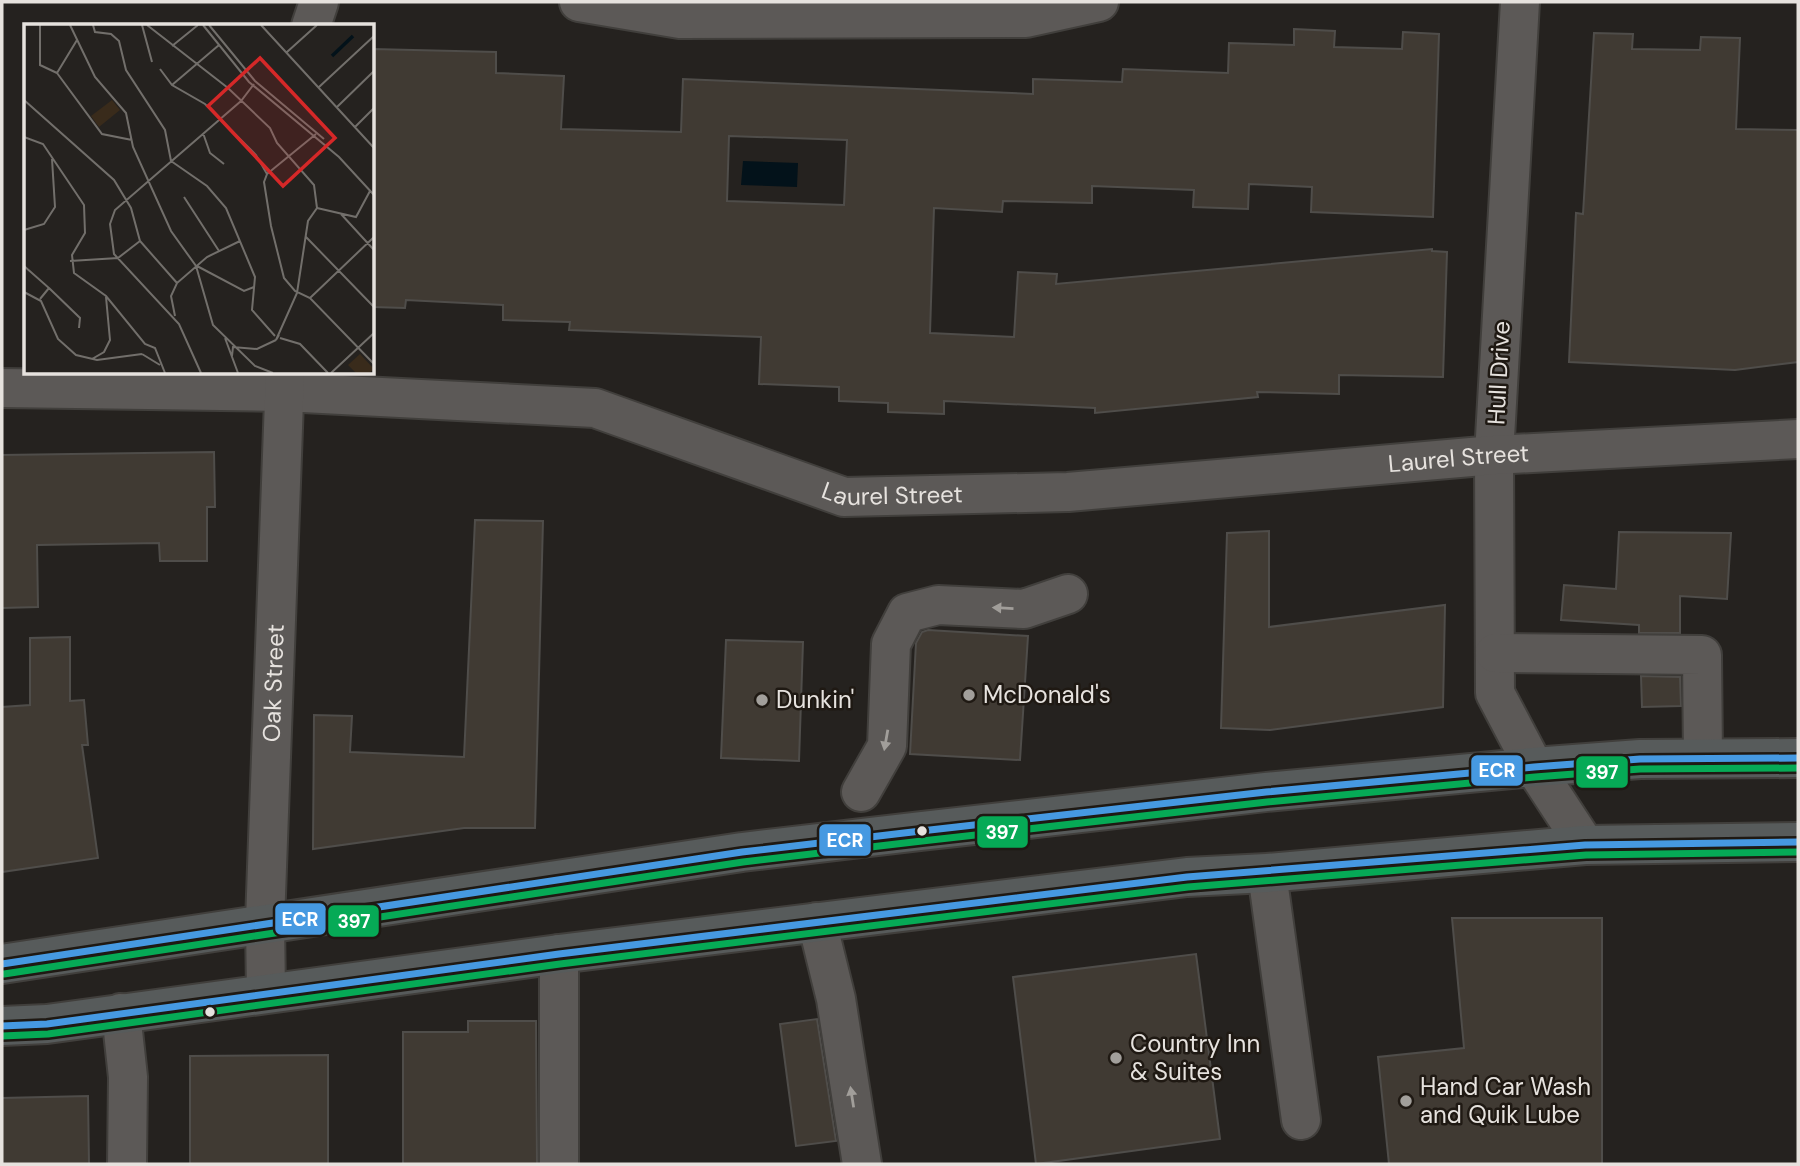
<svg xmlns="http://www.w3.org/2000/svg" width="1800" height="1166" viewBox="0 0 1800 1166" font-family="'DM Sans',sans-serif">
<style>
.water{fill:#03121a}
.building{fill:#403a33;stroke:#4f4d4a;stroke-width:2;fill-rule:evenodd}
.lines{fill:none;stroke-linecap:round;stroke-linejoin:round}
.minor-casing{stroke:#413f3c;stroke-width:42}
.major-casing{stroke:#413f3c;stroke-width:42}
.minor{stroke:#5c5957;stroke-width:38}
.major{stroke:#575b5b;stroke-width:38}
.bus-1-casing{stroke:#1f1913;stroke-width:12}
.bus-2-casing{stroke:#1f1913;stroke-width:12}
.bus-1{stroke:#4699e1;stroke-width:7}
.bus-2{stroke:#06aa56;stroke-width:7}
.oneway{fill:#a19e9a}
.poi-dot{fill:#a29f9b;stroke:#1f1913;stroke-width:2.5}
.bus-dot{fill:#e6e2de;stroke:#1f1913;stroke-width:2.5}
.labels{text-anchor:middle;stroke-width:5;stroke-linejoin:round;paint-order:stroke}
.street-label{font-size:24px;fill:#e6e2de;stroke:#1f1913}
.poi-label{font-size:24px;fill:#e6e2de;stroke:#1f1913;text-anchor:start}
.inset-river{fill:none;stroke:#03121a;stroke-width:3.5}
.inset-road{fill:none;stroke:#726f6b;stroke-width:2}
.view{fill:#d62828;fill-opacity:0.15;stroke:#d62828;stroke-width:3.5}
.inset-edge{fill:none;stroke:#e6e2de;stroke-width:3.5}
.line-badge{stroke:#1f1913;stroke-width:2.5}
.badge-label{font-size:19px;text-anchor:middle;font-weight:bold;fill:#fff}
</style>
<rect width="100%" height="100%" fill="#25221f"/>
<path class="water" d="M 743,161 L 798,163 L 797,187 L 741,185 Z"/>
<path class="building" d="M 1294,29 L 1335,31 L 1334,47 L 1402,49 L 1403,32 L 1439,34 L 1433,217 L 1311,212 L 1312,187 L 1249,184 L 1248,209 L 1193,207 L 1194,190 L 1092,186 L 1092,203 L 1003,201 L 1002,212 L 934,208 L 930,333 L 1014,337 L 1018,272 L 1057,274 L 1056,284 L 1432,249 L 1432,251 L 1447,252 L 1443,377 L 1339,375 L 1339,394 L 1257,392 L 1258,397 L 1095,413 L 1095,408 L 944,401 L 944,414 L 888,412 L 888,403 L 839,401 L 839,387 L 759,384 L 761,337 L 569,330 L 570,322 L 503,320 L 503,305 L 406,300 L 405,308 L 373,307 L 373,49 L 496,52 L 496,73 L 564,76 L 561,129 L 681,132 L 683,79 L 1033,94 L 1033,79 L 1122,82 L 1123,69 L 1228,73 L 1229,43 L 1294,45 ZM 729,136 L 847,140 L 844,205 L 727,201 Z
M 1594,33 L 1633,34 L 1632,49 L 1700,50 L 1701,37 L 1740,38 L 1736,129 L 1798,130 L 1798,362 L 1735,370 L 1569,362 L 1576,213 L 1583,214 Z
M 214,452 L 215,507 L 207,507 L 207,561 L 160,561 L 159,543 L 37,545 L 38,607 L 2,608 L 2,455 Z
M 475,520 L 543,521 L 535,828 L 464,828 L 313,849 L 314,715 L 352,716 L 350,752 L 464,757 Z
M 1269,531 L 1269,627 L 1445,605 L 1443,707 L 1270,730 L 1221,728 L 1227,533 Z
M 1619,532 L 1731,533 L 1727,599 L 1680,596 L 1680,633 L 1639,633 L 1639,625 L 1561,620 L 1564,585 L 1616,589 Z
M 928,630 L 1028,636 L 1020,760 L 910,754 L 916,643 L 922,632 Z
M 70,637 L 70,701 L 84,700 L 88,745 L 82,745 L 98,858 L 2,872 L 2,707 L 30,705 L 30,638 Z
M 726,640 L 803,642 L 799,761 L 721,758 Z
M 1641,676 L 1680,677 L 1681,706 L 1642,707 Z
M 1452,918 L 1602,918 L 1602,1164 L 1389,1164 L 1378,1057 L 1464,1048 Z
M 1196,954 L 1220,1139 L 1036,1164 L 1013,977 Z
M 817,1019 L 836,1141 L 796,1146 L 780,1024 Z
M 468,1021 L 536,1021 L 537,1164 L 403,1164 L 403,1032 L 468,1032 Z
M 328,1055 L 328,1164 L 190,1164 L 190,1056 Z
M 88,1096 L 89,1164 L 2,1164 L 2,1098 Z"/>
<g class="lines">
<defs>
<g id="minor">
<path d="M 579,2 L 680,19 L 1026,18 L 1099,2"/>
<path d="M 1520,2 L 1494,455 L 1495,693 L 1534,767 L 1585,845"/>
<path d="M 311,26 L 319,2"/>
<path id="s1" d="M 2,388 L 284,392 L 595,408 L 844,497 L 1068,492 L 1494,455 L 1798,439"/>
<path d="M 1495,653 L 1702,655 L 1703,758"/>
<path d="M 861,792 L 887,746 L 891,644 L 907,613 L 938,605 L 1024,609 L 1068,594"/>
<path d="M 1267,873 L 1301,1120"/>
<path d="M 817,922 L 836,999 L 862,1164"/>
<path d="M 559,954 L 559,1164"/>
<path id="s2" d="M 266,993 L 265,922 L 285,373"/>
<path d="M 121,1013 L 128,1077 L 127,1164"/>
</g>
<path id="major" d="M 2,964 L 742,852 L 921,831 L 1266,792 L 1534,767 L 1640,759 L 1798,758
M 2,1026 L 47,1024 L 559,954 L 1187,877 L 1267,873 L 1585,845 L 1798,842"/>
</defs>
<use href="#minor" class="minor-casing"/>
<use href="#major" class="major-casing"/>
<use href="#minor" class="minor"/>
<use href="#major" class="major"/>
<defs>
<path id="bus-1" d="M 2,964 L 742,852 L 921,831 L 1266,792 L 1534,767 L 1640,759 L 1798,758
M 2,1026 L 47,1024 L 559,954 L 1187,877 L 1585,845 L 1798,842"/>
<path id="bus-2" d="M 4,974 L 743,862 L 922,841 L 1267,802 L 1535,777 L 1640,769 L 1798,768
M 2,1036 L 48,1034 L 560,964 L 1188,887 L 1586,855 L 1798,852"/>
</defs>
<use href="#bus-1" class="bus-1-casing"/>
<use href="#bus-2" class="bus-2-casing"/>
<use href="#bus-1" class="bus-1"/>
<use href="#bus-2" class="bus-2"/>
</g>
<defs><path id="oneway-solid" d="M-6-.8H1V-3.2L6.5 0L1 3.2V.8H-6Z" transform="scale(1.75)"/></defs>
<g class="oneway">
<use href="#oneway-solid" transform="translate(1003 608) rotate(-177)"/>
<use href="#oneway-solid" transform="translate(886 740) rotate(100)"/>
<use href="#oneway-solid" transform="translate(852 1097) rotate(-99)"/>
</g>
<g class="poi-dot">
<circle cx="969" cy="695" r="7"/>
<circle cx="762" cy="700" r="7"/>
<circle cx="1116" cy="1058" r="7"/>
<circle cx="1406" cy="1101" r="7"/>
</g>
<g class="bus-dot">
<circle cx="922" cy="831" r="6"/>
<circle cx="210" cy="1012" r="6"/>
</g>
<g class="labels">
<g class="street-label">
<text transform="translate(1499 373) rotate(-87)" y="8">Hull Drive</text>
<text dy="8" stroke="none"><textPath href="#s1" startOffset="1474">Laurel Street</textPath></text>
<text dy="8" stroke="none"><textPath href="#s1" startOffset="906">Laurel Street</textPath></text>
<text dy="8" stroke="none"><textPath href="#s2" startOffset="310">Oak Street</textPath></text>
</g>
<g class="poi-label">
<text x="983" y="703">McDonald's</text>
<text x="776" y="708">Dunkin'</text>
<text x="1130" y="1052">Country Inn<tspan x="1130" dy="28">&amp; Suites</tspan></text>
<text x="1420" y="1095">Hand Car Wash<tspan x="1420" dy="28">and Quik Lube</tspan></text>
</g>
</g>
<g transform="translate(24 24)">
<rect width="350" height="350" fill="#25221f"/>
<path d="M 88,76 L 96,86 L 75,103 L 67,92 ZM 336,330 L 350,345 L 345,349 L 332,349 L 324,341 Z" fill="#392b1b"/>
<path class="inset-river" d="M 308,32 L 329,12"/>
<path class="inset-road" d="M 16,1 L 16,41 L 33,49M 46,1 L 71,53 L 102,89 L 109,123 L 147,207 L 172,242 L 189,301 L 231,342 L 249,349M 69,1 L 71,8 L 87,10 L 95,17 L 102,46 L 141,106 L 147,137 L 183,162 L 202,184 L 231,253 L 228,286 L 251,312M 118,1 L 128,38M 123,1 L 204,64 L 246,104 L 253,119 L 290,161 L 293,184M 179,1 L 225,58 L 315,133 L 350,171M 185,1 L 231,57 L 300,115M 237,1 L 350,124M 148,22 L 174,1M 263,28 L 293,1M 136,45 L 148,61 L 181,80 L 232,131 L 243,150 L 240,158 L 247,202 L 260,254 L 271,267 L 286,274 L 350,340M 33,49 L 78,110 L 108,116M 33,49 L 53,16M 148,61 L 195,21M 295,63 L 350,12M 0,76 L 90,156 L 107,184 L 116,217 L 153,259M 313,83 L 350,47M 331,103 L 350,84M 179,109 L 186,129 L 200,140M 0,113 L 19,120 L 60,181 L 61,209 L 48,231 L 50,249 L 82,272 L 121,320 L 131,324 L 141,349M 243,150 L 292,110M 160,173 L 195,227M 293,184 L 332,193 L 346,167M 317,190 L 350,226M 0,206 L 20,200 L 31,183 L 28,135M 282,213 L 350,283M 46,237 L 94,234 L 116,217M 0,242 L 25,264 L 16,275M 173,242 L 220,267 L 230,263M 25,264 L 56,294 L 55,304M 0,268 L 17,277 L 34,315 L 52,331 L 73,336 L 118,330M 286,274 L 350,213M 151,292 L 147,272 L 153,259 L 183,233 L 216,217M 255,311 L 252,316 L 273,269 L 284,197 L 293,184M 201,314 L 214,349M 256,314 L 276,320 L 304,349M 118,330 L 136,341M 208,332 L 209,323 L 233,325 L 252,316M 68,335 L 80,328 L 86,316 L 82,273M 177,349 L 155,300 L 90,230 L 86,200 L 91,186 L 217,77 L 230,60M 307,349 L 350,309"/>
<path class="view" d="M 236,34 L 311,114 L 259,162 L 184,82 Z"/>
<rect width="350" height="350" class="inset-edge"/>
</g>
<g class="line-badge">
<rect x="1470" y="754" width="54" height="33" rx="7" fill="#4699e1"/>
<rect x="1575" y="755" width="54" height="34" rx="7" fill="#06aa56"/>
<rect x="976" y="815" width="53" height="34" rx="7" fill="#06aa56"/>
<rect x="818" y="823" width="54" height="34" rx="7" fill="#4699e1"/>
<rect x="274" y="902" width="53" height="34" rx="7" fill="#4699e1"/>
<rect x="327" y="904" width="53" height="34" rx="7" fill="#06aa56"/>
</g>
<g class="badge-label">
<text x="1497" y="777">ECR</text>
<text x="1602" y="779">397</text>
<text x="1002" y="839">397</text>
<text x="845" y="847">ECR</text>
<text x="300" y="926">ECR</text>
<text x="354" y="928">397</text>
</g>
<rect width="1800" height="1166" fill="none" stroke="#e6e2de" stroke-width="7"/>
</svg>
